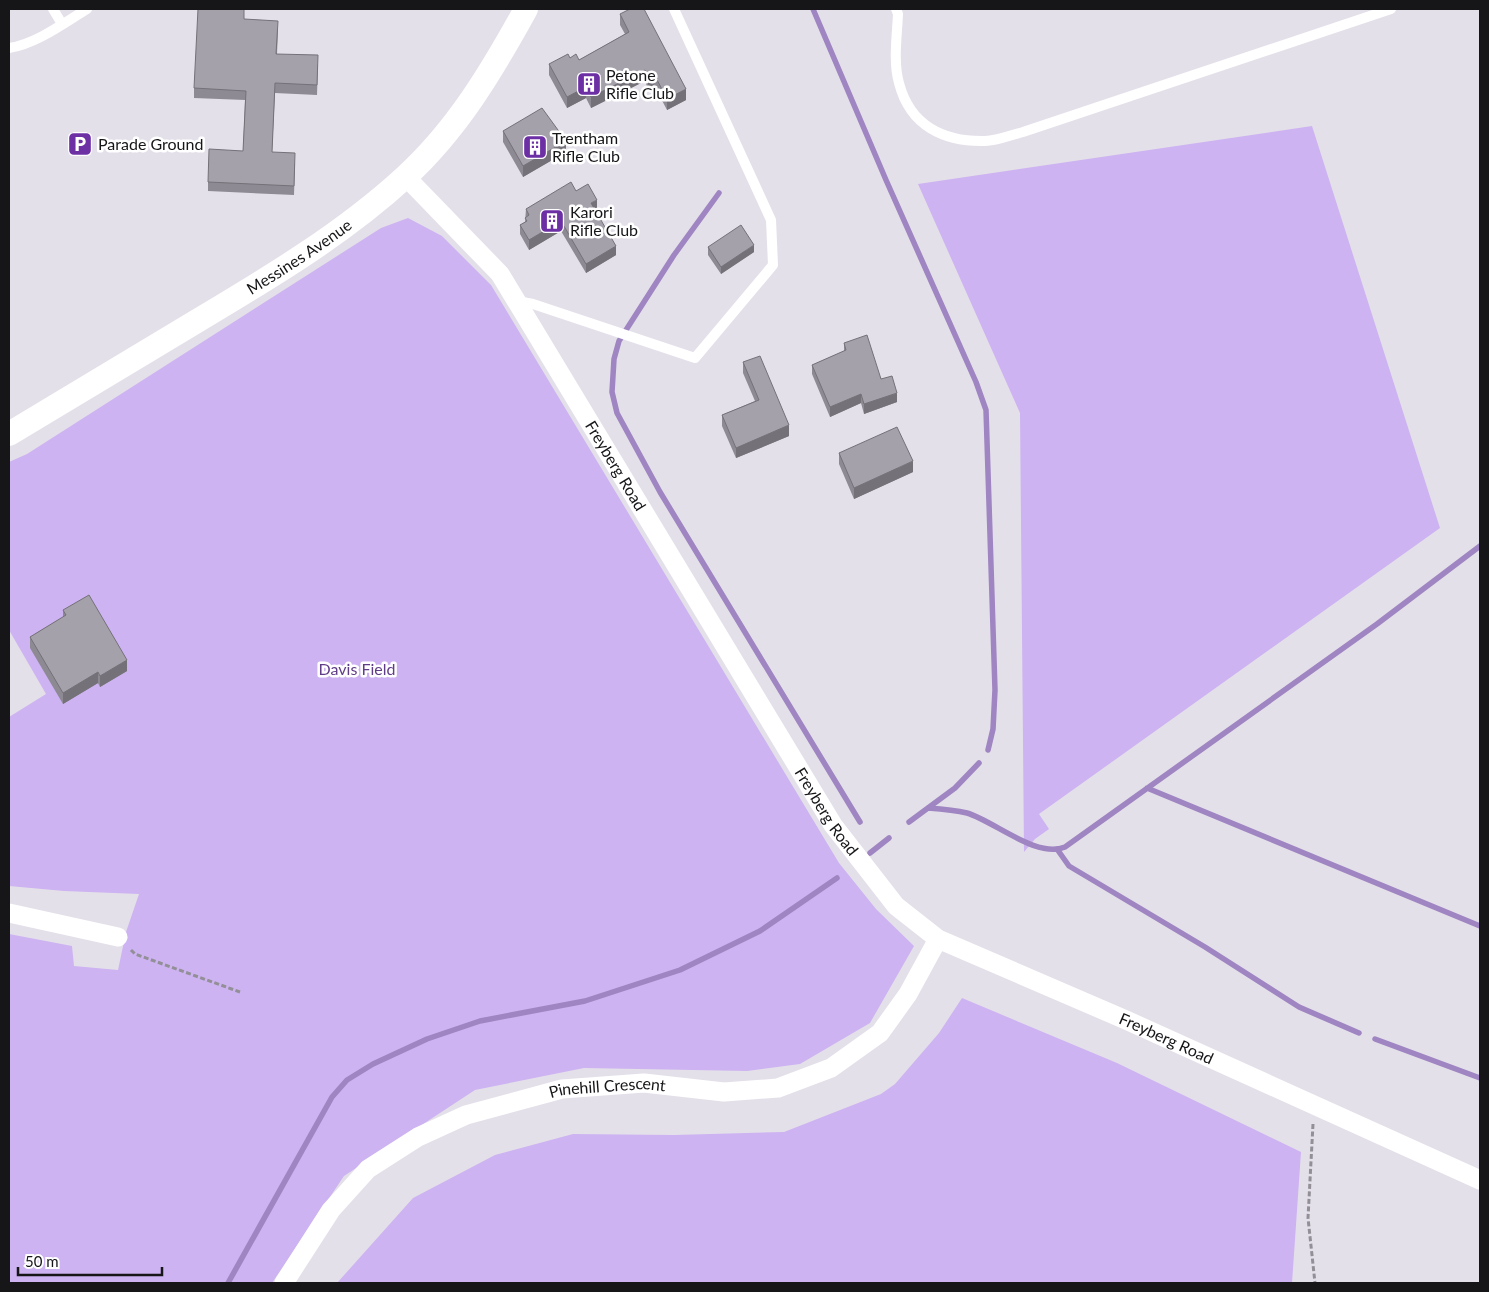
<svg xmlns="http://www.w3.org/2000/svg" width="1489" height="1292" viewBox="0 0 1489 1292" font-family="Lato,sans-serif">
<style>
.green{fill:#cdb3f1}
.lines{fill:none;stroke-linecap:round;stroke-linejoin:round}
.stream{stroke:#9f85c1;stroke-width:5.5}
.path{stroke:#928f97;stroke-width:3;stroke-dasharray:5 2.5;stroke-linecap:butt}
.service{stroke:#fff;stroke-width:10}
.minor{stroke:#fff;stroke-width:19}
.tertiary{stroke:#fff;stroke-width:24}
.wall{fill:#8e8a93}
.shaded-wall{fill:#747178}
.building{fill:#a5a1ab;stroke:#747178}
.labels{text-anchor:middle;stroke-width:5;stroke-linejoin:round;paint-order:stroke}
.poi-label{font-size:16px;fill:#161518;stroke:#fff;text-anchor:start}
.street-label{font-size:16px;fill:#161518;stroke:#fff}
.park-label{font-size:16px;fill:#603d87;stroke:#fff}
</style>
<rect width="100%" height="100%" fill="#e4e0ea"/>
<path class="green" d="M 1312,126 L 1440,528 L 1039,814 L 1049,829 L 1035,839 L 1024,852 L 1020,413 L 918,184 Z
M 408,218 L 442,236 L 491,285 L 839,863 L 876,909 L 914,946 L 870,1023 L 800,1064 L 747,1071 L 584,1068 L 475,1090 L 344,1176 L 272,1283 L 9,1283 L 9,934 L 72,946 L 74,966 L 118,970 L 126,932 L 139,894 L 64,891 L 9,886 L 9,717 L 46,694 L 9,630 L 9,462 L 27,454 L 381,228 Z
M 962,998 L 1117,1063 L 1301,1152 L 1292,1283 L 337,1283 L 413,1198 L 495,1155 L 573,1134 L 674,1135 L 784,1132 L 881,1094 L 895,1084 L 939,1033 Z"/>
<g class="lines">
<path class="stream" d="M 813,9 L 886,180 L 976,382 L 986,410 L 995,690 L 993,729 L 988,750
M 719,193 L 674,255 L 619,341 L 614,359 L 612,392 L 617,413 L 660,492 L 860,822
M 1147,788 L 1480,926
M 928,808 C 941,809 954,810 967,813 C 994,821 1037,859 1065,847 L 1377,624 L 1480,546
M 909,822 L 955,788 L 979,763
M 1057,849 L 1069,866 L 1205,947 L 1299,1007 L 1359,1033
M 870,853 L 889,838
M 1375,1039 L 1480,1078
M 228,1283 L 332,1097 L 347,1080 L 373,1064 L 427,1039 L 480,1021 L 585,1001 L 680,970 L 760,931 L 837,878"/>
<path class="path" d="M 131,950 L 135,954 L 240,992
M 1313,1124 L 1308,1218 L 1315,1283"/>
<path class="service" d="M 53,9 L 62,24
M 896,9 L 898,14 C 897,36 893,62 899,83 C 910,126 944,142 985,141 C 997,141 1011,135 1023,132 L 1391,9
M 9,48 C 36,44 64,23 87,9
M 517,301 L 533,304 L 695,358 L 773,265 L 771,220 L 674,9"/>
<g class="minor">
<path id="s1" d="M 406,177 L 500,274 L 833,825 L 896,906 L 938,939 L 1126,1020 L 1480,1180"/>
<path d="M 9,913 L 118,937"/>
<path id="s2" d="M 284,1283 L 331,1210 L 368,1169 L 418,1137 L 466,1115 L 562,1089 L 644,1083 L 724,1092 L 778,1088 L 831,1068 L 880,1033 L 908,994 L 938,939"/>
</g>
<path class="tertiary" id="s3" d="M 9,434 C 72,396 134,359 197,321 C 269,278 343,234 405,177 C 457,130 493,69 526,9"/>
</g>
<path class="wall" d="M 620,14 L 686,100 L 667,110 L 654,85 L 648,89 L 645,81 L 591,108 L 586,98 L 567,108 L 549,75 L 549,64 L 570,58 L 579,60 L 625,34 L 620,25 Z
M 244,19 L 278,30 L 277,54 L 318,65 L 317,95 L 275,93 L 272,152 L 295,163 L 294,195 L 208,191 L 208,182 L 243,151 L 245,100 L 194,98 L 194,88 Z
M 503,131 L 566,152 L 523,177 L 503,142 Z
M 576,191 L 597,209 L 595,210 L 616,255 L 586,273 L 561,231 L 529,250 L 520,234 L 520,225 L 525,222 L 526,209 Z
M 708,247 L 754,252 L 721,274 L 708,255 Z
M 844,343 L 881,379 L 897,402 L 864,414 L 861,403 L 830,417 L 812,374 L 812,365 L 844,351 Z
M 743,362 L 789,436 L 736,458 L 722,426 L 722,415 L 755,401 L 743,373 Z
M 839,453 L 913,472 L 854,499 L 839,464 Z
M 63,610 L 127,671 L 100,687 L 98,683 L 63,704 L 30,648 L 30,637 L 63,617 Z"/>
<path class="shaded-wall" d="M 645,70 L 645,81 L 591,108 L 591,97 Z
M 654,74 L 654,85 L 648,89 L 648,78 Z
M 586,87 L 586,98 L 567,108 L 567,97 Z
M 686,89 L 686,100 L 667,110 L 667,99 Z
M 566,141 L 566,152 L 523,177 L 523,166 Z
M 597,200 L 597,209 L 591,213 L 591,203 Z
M 561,221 L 561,231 L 529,250 L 529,240 Z
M 754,245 L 754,252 L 721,274 L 721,267 Z
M 616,246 L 616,255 L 586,273 L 586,264 Z
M 897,393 L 897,402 L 864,414 L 864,404 Z
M 861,394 L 861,403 L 830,417 L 830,407 Z
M 789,425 L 789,436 L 736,458 L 736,448 Z
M 913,461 L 913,472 L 854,499 L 854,488 Z
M 127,660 L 127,671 L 100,687 L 100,676 Z
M 98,672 L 98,683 L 63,704 L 63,693 Z"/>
<path class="building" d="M 198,9 L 244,9 L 244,19 L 278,21 L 276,54 L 318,55 L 317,85 L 275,83 L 272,152 L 295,153 L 294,186 L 208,182 L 209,149 L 243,151 L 246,91 L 194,88 Z
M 630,9 L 644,9 L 686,89 L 667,99 L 654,74 L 648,78 L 645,70 L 591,97 L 586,87 L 567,97 L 549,64 L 568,54 L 570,58 L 576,54 L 579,60 L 629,32 L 620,14 Z
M 542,108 L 566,141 L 523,166 L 503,131 Z
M 571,182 L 576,191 L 588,184 L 597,200 L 591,203 L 616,246 L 586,264 L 561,221 L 529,240 L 520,225 L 527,221 L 525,218 L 529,215 L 526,209 Z
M 741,225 L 754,245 L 721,267 L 708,247 Z
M 867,335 L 881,379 L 892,376 L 897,393 L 864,404 L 861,394 L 830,407 L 812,365 L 846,350 L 844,343 Z
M 760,356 L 789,425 L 736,448 L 722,415 L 759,400 L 743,362 Z
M 897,427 L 913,461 L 854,488 L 839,453 Z
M 89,595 L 127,660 L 100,676 L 98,672 L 63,693 L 30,637 L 66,615 L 63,610 Z"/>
<defs>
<symbol id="building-square" viewBox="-11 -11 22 22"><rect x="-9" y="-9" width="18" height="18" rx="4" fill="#6c2fa4" stroke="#fff"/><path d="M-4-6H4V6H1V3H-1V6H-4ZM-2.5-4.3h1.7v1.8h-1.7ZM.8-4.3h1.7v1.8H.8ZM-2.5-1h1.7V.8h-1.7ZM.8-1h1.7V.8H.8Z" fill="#fff"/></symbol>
<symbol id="parking-square" viewBox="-11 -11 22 22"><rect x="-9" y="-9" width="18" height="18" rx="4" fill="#6c2fa4" stroke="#fff"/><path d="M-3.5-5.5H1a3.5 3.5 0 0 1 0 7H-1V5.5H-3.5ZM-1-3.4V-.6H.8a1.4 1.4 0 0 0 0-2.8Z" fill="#fff"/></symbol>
</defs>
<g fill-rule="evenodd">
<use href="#building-square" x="575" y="70" width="28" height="28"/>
<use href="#parking-square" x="66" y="130" width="28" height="28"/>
<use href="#building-square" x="521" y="133" width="28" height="28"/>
<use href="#building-square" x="538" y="207" width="28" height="28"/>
</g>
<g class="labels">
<g class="poi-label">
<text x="606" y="81">Petone<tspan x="606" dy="18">Rifle Club</tspan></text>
<text x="552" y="144">Trentham<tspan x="552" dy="18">Rifle Club</tspan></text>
<text x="98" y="150">Parade Ground</text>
<text x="570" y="218">Karori<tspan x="570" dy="18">Rifle Club</tspan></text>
</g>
<g class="street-label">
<text dy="6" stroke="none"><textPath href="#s3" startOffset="340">Messines Avenue</textPath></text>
<text dy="6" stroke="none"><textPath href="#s1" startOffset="359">Freyberg Road</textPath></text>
<text dy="6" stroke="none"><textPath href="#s1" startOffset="764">Freyberg Road</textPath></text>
<text dy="6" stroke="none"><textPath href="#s1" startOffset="1184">Freyberg Road</textPath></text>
<text dy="6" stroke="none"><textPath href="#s2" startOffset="399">Pinehill Crescent</textPath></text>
</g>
<g class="park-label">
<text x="357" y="675">Davis Field</text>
</g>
</g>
<rect width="1489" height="1292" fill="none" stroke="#161518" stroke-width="20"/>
<path d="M18 1267v8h144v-8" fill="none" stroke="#161518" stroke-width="2.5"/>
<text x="25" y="1267" font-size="15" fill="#161518" stroke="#ffffff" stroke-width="4" paint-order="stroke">50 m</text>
</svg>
